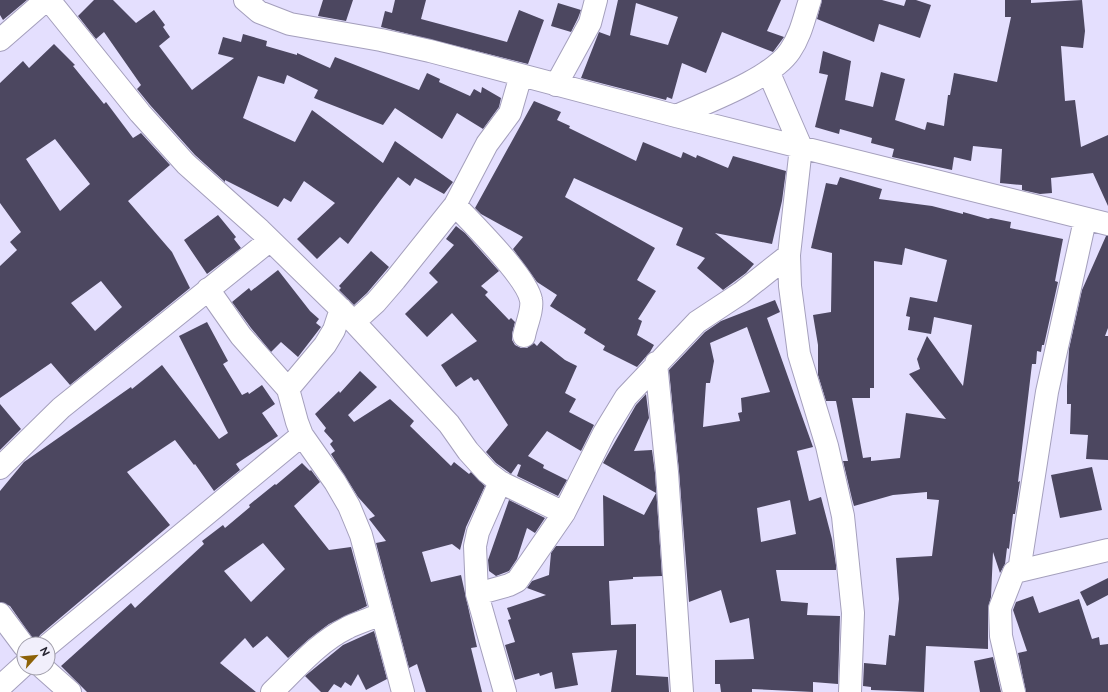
<svg xmlns="http://www.w3.org/2000/svg" width="1108" height="692" viewBox="0 0 1108 692" font-family="Raleway,sans-serif">
<style>
.building{fill:#4c4760;fill-rule:evenodd}
.lines{fill:none;stroke-linecap:round;stroke-linejoin:round}
.minor-casing{stroke:#a49fbc;stroke-width:24}
.minor{stroke:#fff;stroke-width:22}
</style>
<rect width="100%" height="100%" fill="#e4dffe"/>
<path class="building" d="M 0,0 L 27,0 L 3,20 L 0,15 Z
M 94,0 L 113,0 L 136,23 L 154,10 L 165,25 L 163,27 L 170,37 L 159,46 L 192,90 L 234,58 L 218,54 L 223,37 L 241,42 L 243,34 L 267,41 L 266,46 L 297,55 L 297,53 L 330,68 L 335,57 L 419,90 L 427,73 L 440,79 L 439,82 L 470,96 L 474,89 L 481,93 L 482,87 L 501,98 L 499,107 L 483,129 L 457,113 L 442,139 L 395,108 L 383,125 L 314,98 L 318,90 L 287,75 L 284,84 L 258,76 L 243,118 L 295,142 L 312,110 L 383,163 L 395,141 L 453,182 L 444,194 L 415,178 L 410,186 L 398,177 L 348,244 L 340,237 L 317,259 L 297,239 L 335,203 L 304,181 L 291,202 L 284,198 L 278,207 L 225,180 L 225,182 L 195,155 L 150,105 L 137,89 L 141,85 L 104,32 L 96,39 L 78,16 Z
M 323,0 L 353,0 L 346,21 L 318,16 Z
M 395,0 L 426,0 L 421,19 L 507,42 L 519,10 L 544,20 L 528,64 L 381,27 L 385,11 L 392,13 Z
M 618,0 L 781,0 L 767,31 L 784,37 L 773,52 L 722,32 L 706,73 L 682,63 L 672,99 L 667,97 L 666,100 L 581,78 L 599,32 L 610,36 ZM 636,3 L 678,17 L 668,45 L 630,35 Z
M 822,0 L 882,0 L 904,6 L 906,0 L 916,0 L 931,5 L 920,38 L 879,24 L 874,42 L 817,19 Z
M 1005,0 L 1031,0 L 1031,3 L 1082,0 L 1085,31 L 1083,48 L 1061,46 L 1065,101 L 1075,100 L 1081,147 L 1108,135 L 1108,206 L 1093,173 L 1051,178 L 1052,193 L 1040,194 L 1022,190 L 1022,185 L 1000,183 L 1002,149 L 973,146 L 971,161 L 954,157 L 952,170 L 892,157 L 894,149 L 871,143 L 872,138 L 840,129 L 839,134 L 815,127 L 828,75 L 819,73 L 823,51 L 851,61 L 845,100 L 873,107 L 881,72 L 905,79 L 895,120 L 925,130 L 927,122 L 944,126 L 948,95 L 950,95 L 954,73 L 997,82 L 1011,17 L 1005,17 Z
M 558,3 L 581,10 L 578,18 L 571,32 L 551,26 Z
M 54,44 L 75,65 L 73,66 L 104,104 L 106,102 L 133,138 L 141,133 L 170,165 L 128,201 L 172,252 L 190,288 L 70,385 L 51,363 L 0,398 L 0,266 L 17,250 L 10,242 L 21,232 L 0,203 L 0,83 L 23,61 L 29,68 ZM 55,139 L 90,184 L 60,211 L 26,159 ZM 101,281 L 122,307 L 95,331 L 71,303 Z
M 534,101 L 561,112 L 557,120 L 570,126 L 569,128 L 636,161 L 643,142 L 681,158 L 683,152 L 696,158 L 697,155 L 728,168 L 733,156 L 786,171 L 782,201 L 772,244 L 715,233 L 754,264 L 746,273 L 723,290 L 697,268 L 705,258 L 676,245 L 683,228 L 574,178 L 565,197 L 655,248 L 637,280 L 656,291 L 638,319 L 642,321 L 637,335 L 654,345 L 650,352 L 637,367 L 603,350 L 605,346 L 584,333 L 586,329 L 550,306 L 557,295 L 537,282 L 513,249 L 523,237 L 481,214 L 475,208 Z
M 840,177 L 882,189 L 879,199 L 932,206 L 963,214 L 963,212 L 988,219 L 991,218 L 1011,222 L 1010,228 L 1063,239 L 1055,281 L 1058,282 L 1044,345 L 1042,345 L 1041,352 L 1037,351 L 1036,364 L 1032,364 L 1018,482 L 1020,481 L 1015,514 L 1013,514 L 1009,549 L 1007,548 L 1005,564 L 1000,573 L 993,552 L 991,597 L 988,608 L 988,649 L 926,646 L 924,692 L 871,690 L 871,687 L 863,686 L 864,663 L 886,665 L 889,635 L 895,636 L 899,599 L 896,558 L 932,556 L 939,500 L 927,499 L 927,492 L 893,495 L 854,506 L 852,499 L 843,461 L 848,461 L 836,401 L 826,401 L 818,375 L 818,345 L 813,315 L 831,312 L 832,253 L 811,248 L 826,183 L 837,185 ZM 905,248 L 947,260 L 937,302 L 910,297 L 906,316 L 910,317 L 908,330 L 931,334 L 934,317 L 972,325 L 963,386 L 927,336 L 917,359 L 920,369 L 909,374 L 946,419 L 906,413 L 900,458 L 871,461 L 871,457 L 863,458 L 852,398 L 870,398 L 870,388 L 874,388 L 874,261 L 902,265 Z
M 218,215 L 236,237 L 234,239 L 241,248 L 207,274 L 184,240 Z
M 456,226 L 465,233 L 499,271 L 481,286 L 488,292 L 485,295 L 509,320 L 511,318 L 515,322 L 512,334 L 512,340 L 515,345 L 521,348 L 527,348 L 534,343 L 537,346 L 541,341 L 565,360 L 577,366 L 565,393 L 576,399 L 569,412 L 594,425 L 581,451 L 547,431 L 528,456 L 544,465 L 543,468 L 567,480 L 558,496 L 517,476 L 521,465 L 518,464 L 511,474 L 496,463 L 486,452 L 508,425 L 478,379 L 474,381 L 471,377 L 456,387 L 441,365 L 477,341 L 452,313 L 427,337 L 405,314 L 438,282 L 429,273 L 454,245 L 446,239 Z
M 1106,236 L 1108,236 L 1108,328 L 1105,336 L 1108,336 L 1108,460 L 1086,459 L 1088,435 L 1070,434 L 1071,404 L 1067,404 L 1067,386 L 1069,349 L 1082,290 Z
M 371,251 L 389,267 L 367,293 L 354,305 L 339,290 L 341,288 L 339,286 Z
M 278,270 L 310,311 L 319,319 L 316,323 L 321,327 L 298,357 L 281,342 L 271,352 L 251,328 L 232,302 L 249,288 L 251,291 Z
M 775,300 L 780,312 L 767,318 L 813,447 L 797,451 L 809,501 L 821,497 L 832,539 L 836,565 L 836,570 L 776,570 L 781,601 L 808,603 L 807,615 L 840,616 L 838,684 L 813,682 L 813,692 L 752,689 L 752,692 L 721,692 L 720,684 L 715,684 L 715,660 L 754,659 L 749,618 L 730,623 L 721,590 L 689,602 L 679,471 L 669,370 L 705,332 L 721,321 ZM 747,327 L 770,392 L 741,398 L 742,412 L 738,413 L 740,421 L 703,427 L 706,383 L 710,383 L 714,361 L 710,343 ZM 790,500 L 796,534 L 761,542 L 757,508 Z
M 207,322 L 228,361 L 223,364 L 242,395 L 248,392 L 249,394 L 262,385 L 275,404 L 262,413 L 278,436 L 236,464 L 240,470 L 214,491 L 195,464 L 194,465 L 175,440 L 127,472 L 170,525 L 40,635 L 36,643 L 10,606 L 0,602 L 0,491 L 24,462 L 131,387 L 132,389 L 162,365 L 219,439 L 228,433 L 179,336 Z
M 360,371 L 377,387 L 348,415 L 354,422 L 390,399 L 414,421 L 410,426 L 451,466 L 454,462 L 469,474 L 471,472 L 485,486 L 466,527 L 460,550 L 452,544 L 422,552 L 431,582 L 461,575 L 477,647 L 471,648 L 482,692 L 426,692 L 417,664 L 409,668 L 376,543 L 386,541 L 369,519 L 375,516 L 358,497 L 331,454 L 335,451 L 330,444 L 333,441 L 324,431 L 326,428 L 315,414 L 339,391 L 340,393 Z
M 646,394 L 649,418 L 634,451 L 652,450 L 655,473 L 662,576 L 633,577 L 633,579 L 609,581 L 611,625 L 636,624 L 636,675 L 668,677 L 669,692 L 611,692 L 617,650 L 572,653 L 578,685 L 555,689 L 552,672 L 540,676 L 539,673 L 515,680 L 505,645 L 515,642 L 508,620 L 511,619 L 507,608 L 546,595 L 527,588 L 532,581 L 549,575 L 551,553 L 556,546 L 604,546 L 603,495 L 644,515 L 656,493 L 603,463 L 636,405 Z
M 0,404 L 21,429 L 0,450 Z
M 302,463 L 310,471 L 311,470 L 320,482 L 294,506 L 329,550 L 351,547 L 367,606 L 329,624 L 309,639 L 288,658 L 267,636 L 253,648 L 245,638 L 220,663 L 256,692 L 87,692 L 61,666 L 131,603 L 135,608 L 204,544 L 202,541 L 223,525 L 225,528 L 250,507 L 249,505 L 275,484 L 276,485 ZM 263,543 L 285,569 L 251,602 L 224,571 Z
M 1092,467 L 1102,510 L 1060,518 L 1051,475 Z
M 509,500 L 545,518 L 535,533 L 527,528 L 517,559 L 509,571 L 496,576 L 489,571 L 488,560 Z
M 1108,578 L 1108,595 L 1087,606 L 1080,592 Z
M 1033,596 L 1039,613 L 1079,599 L 1092,639 L 1099,637 L 1100,645 L 1108,644 L 1108,692 L 1026,692 L 1018,653 L 1027,651 L 1013,610 L 1016,602 Z
M 374,631 L 387,679 L 366,690 L 358,674 L 351,686 L 345,682 L 341,688 L 334,684 L 328,692 L 321,692 L 305,676 L 343,645 Z
M 993,657 L 1001,692 L 980,692 L 974,661 Z"/>
<g class="lines">
<defs>
<path id="minor" d="M 49,0 L 140,113 L 186,164 L 260,230 L 354,322 L 449,424 L 468,451 L 487,472 L 500,482 L 478,532 L 475,546 L 477,594 L 505,692
M 245,0 L 259,12 L 290,24 L 381,40 L 430,51 L 676,116 L 1108,224
M 0,40 L 46,0
M 768,71 L 801,147 L 789,255 L 790,286 L 799,354 L 827,446 L 843,516 L 853,613 L 850,692
M 556,85 L 590,23 L 596,0
M 676,116 C 707,102 771,79 790,51 C 801,35 804,18 810,0
M 455,205 C 473,224 527,277 531,300 C 533,310 526,325 524,336
M 208,289 L 241,336 L 288,389 L 297,422 L 302,435 L 335,482 L 349,506 L 361,535 L 403,692
M 354,322 L 376,302 L 395,280 L 455,205 L 487,144 L 510,113 L 521,75
M 656,363 L 667,472 L 682,692
M 288,389 L 325,345 L 334,330 L 341,309
M 0,468 L 61,408 L 269,241
M 500,482 L 564,513
M 1019,571 L 1108,550
M 477,594 L 509,585 L 517,581 L 564,513 L 604,433 L 626,397 L 697,322 L 741,293 L 789,255
M 0,614 L 24,646
M 48,645 L 302,435
M 43,668 L 70,692
M 0,687 L 24,665
M 272,692 C 296,669 317,643 347,628 C 358,622 370,620 381,613
M 1014,692 L 1001,636 L 1000,608 L 1014,572 L 1019,571 L 1047,392 L 1085,220"/>
</defs>
<use href="#minor" class="minor-casing"/>
<use href="#minor" class="minor"/>
</g>
<g transform="translate(36 656) rotate(63)"><circle r="19" fill="#f1effb" stroke="#a09eaa"/>
<path d="M0-3L7 15L0 10L-7 15Z" fill="#8d6207"/>
<text y="-6" font-size="11" font-weight="bold" text-anchor="middle" fill="#262430">N</text>
</g>
</svg>
